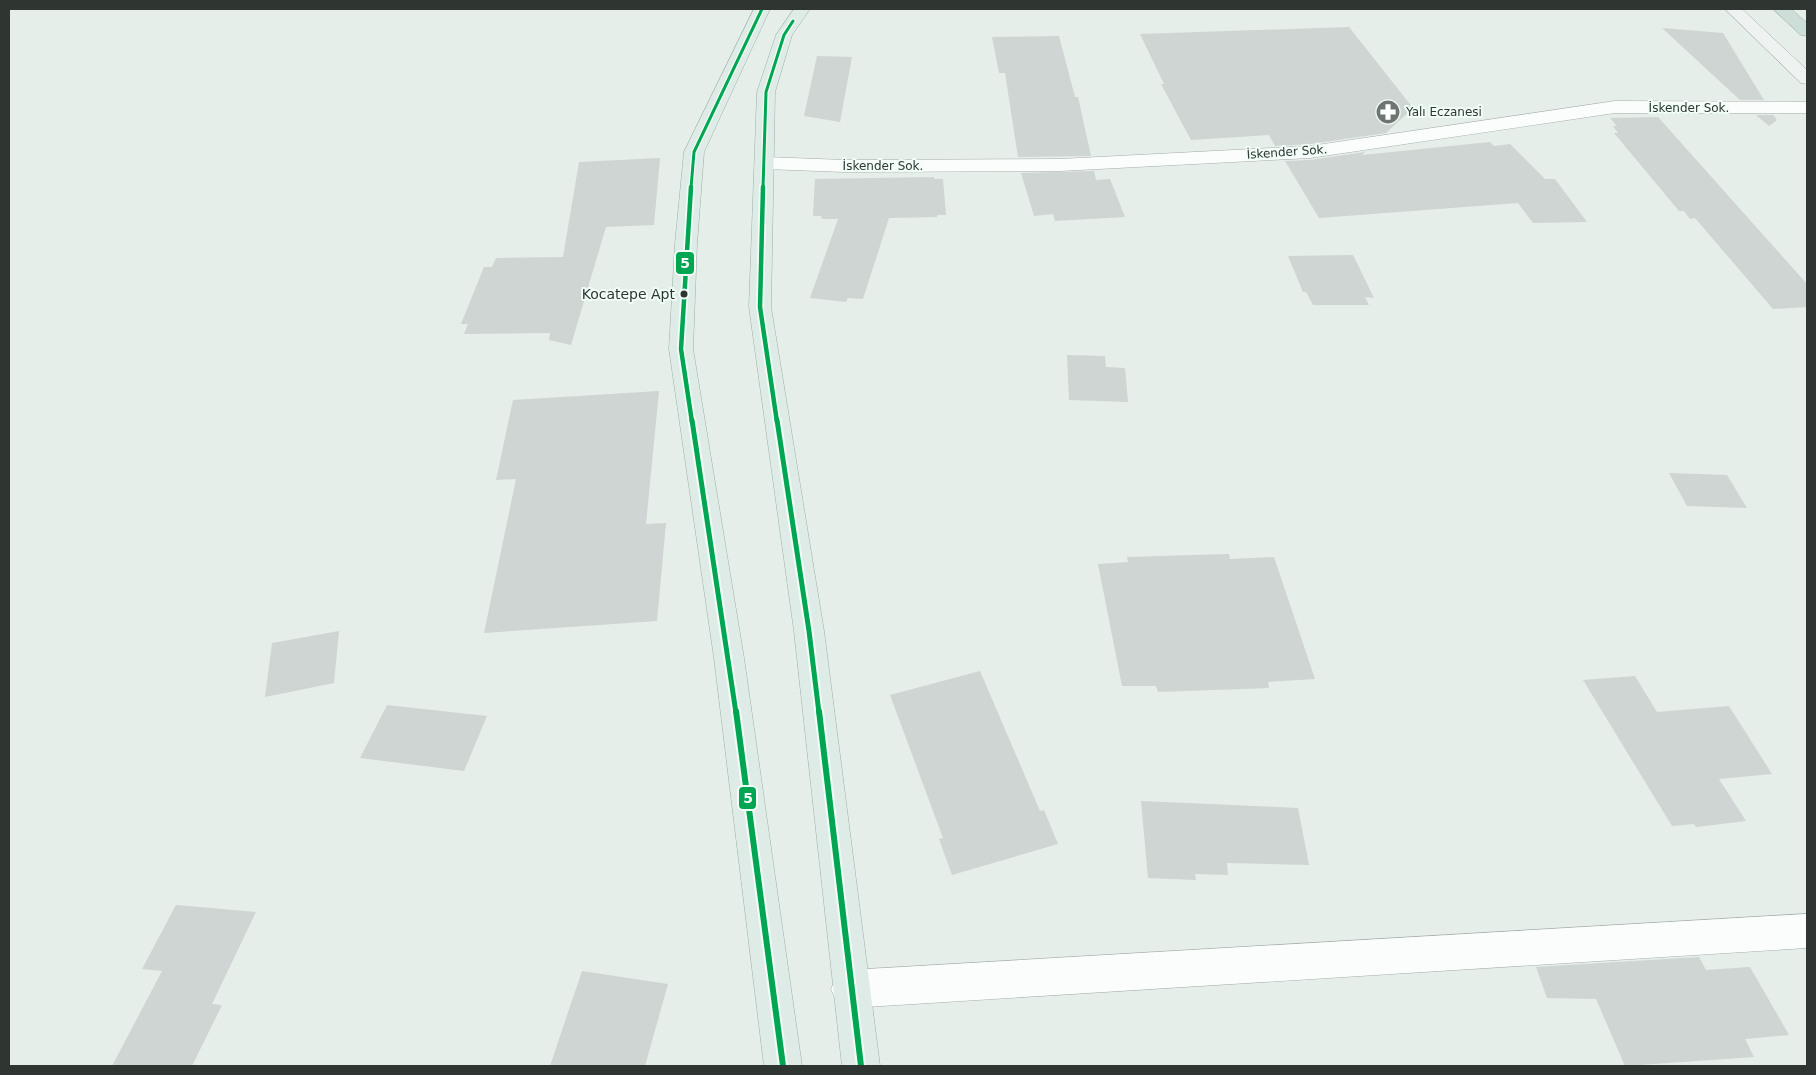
<svg xmlns="http://www.w3.org/2000/svg" width="1816" height="1075" viewBox="0 0 1816 1075" font-family="'DejaVu Sans',sans-serif">
<style>
.building{fill:#ced5d2}
.lines{fill:none;stroke-linecap:round;stroke-linejoin:round}
.street-casing{stroke:#a5aca8;stroke-width:1}
.secondary-casing{stroke:#a5aca8;stroke-width:1}
.primary-casing{stroke:#9bb0a8;stroke-width:1}
.highway-casing{stroke:#9bb0a8;stroke-width:1}
.street{fill:#fbfcfc;fill-rule:evenodd}
.secondary{fill:#eef3f1;fill-rule:evenodd}
.primary{fill:#dfebe6;fill-rule:evenodd}
.highway{fill:#ccded7;fill-rule:evenodd}
.bus-1-far3-casing{stroke:#f0fef7;stroke-width:5.5}
.bus-1-far2-casing{stroke:#f0fef7;stroke-width:8}
.bus-1-far1-casing{stroke:#f0fef7;stroke-width:9}
.bus-1-casing{stroke:#f0fef7;stroke-width:10}
.bus-1-far3{stroke:#00a651;stroke-width:3}
.bus-1-far2{stroke:#00a651;stroke-width:4.5}
.bus-1-far1{stroke:#00a651;stroke-width:5}
.bus-1{stroke:#00a651;stroke-width:6}
.bus-dot{fill:#2f3632;stroke:#f0fef7;stroke-width:2}
.labels{text-anchor:middle;stroke-width:4;stroke-linejoin:round;paint-order:stroke}
.far-street-label{font-size:12px;fill:#2f3632;stroke:#f0fef7}
.far-poi-label{font-size:12px;fill:#2f3632;stroke:#f0fef7;text-anchor:start}
.bus-label{font-size:14px;fill:#2f3632;stroke:#f0fef7;text-anchor:end}
.line-badge{stroke:#f0fef7;stroke-width:2}
.badge-label{font-size:14px;text-anchor:middle;font-weight:bold;fill:#fff}
</style>
<rect width="100%" height="100%" fill="#e5eee9"/>
<path class="building" d="M 1349,27 L 1413,108 L 1386,133 L 1310,144 L 1275,146 L 1269,135 L 1191,140 L 1161,84 L 1164,84 L 1140,34 Z
M 1662,28 L 1723,33 L 1764,100 L 1740,100 Z
M 1059,36 L 1075,97 L 1078,97 L 1091,156 L 1018,157 L 1005,73 L 999,73 L 992,37 Z
M 817,56 L 852,57 L 840,122 L 804,116 Z
M 1756,115 L 1773,115 L 1777,120 L 1769,126 Z
M 1658,117 L 1807,284 L 1807,307 L 1773,309 L 1695,218 L 1690,219 L 1684,211 L 1679,211 L 1614,133 L 1618,133 L 1613,126 L 1617,126 L 1610,118 Z
M 1490,142 L 1494,146 L 1510,144 L 1545,179 L 1555,179 L 1587,222 L 1533,223 L 1518,203 L 1319,218 L 1285,161 L 1310,160 L 1365,152 L 1362,155 Z
M 660,158 L 654,225 L 606,227 L 571,345 L 549,340 L 550,333 L 464,334 L 468,324 L 461,324 L 484,267 L 492,267 L 496,258 L 563,257 L 579,162 Z
M 1094,171 L 1096,180 L 1110,179 L 1125,217 L 1055,221 L 1053,214 L 1034,216 L 1021,173 Z
M 934,177 L 934,179 L 943,179 L 946,215 L 937,215 L 937,217 L 889,218 L 863,299 L 848,298 L 846,302 L 810,298 L 838,219 L 822,219 L 821,216 L 813,216 L 815,179 Z
M 1353,255 L 1374,298 L 1365,297 L 1369,305 L 1313,305 L 1306,292 L 1303,292 L 1288,256 Z
M 1067,355 L 1105,356 L 1106,367 L 1125,368 L 1128,402 L 1069,400 Z
M 659,391 L 646,524 L 666,523 L 657,621 L 484,633 L 516,479 L 496,480 L 513,400 Z
M 1669,473 L 1727,475 L 1747,508 L 1687,506 Z
M 1229,554 L 1230,559 L 1274,557 L 1315,679 L 1268,682 L 1269,688 L 1158,692 L 1156,686 L 1122,686 L 1098,564 L 1128,562 L 1127,557 Z
M 339,631 L 334,683 L 265,697 L 272,643 Z
M 980,671 L 1040,811 L 1044,810 L 1058,844 L 952,875 L 939,839 L 943,838 L 890,695 Z
M 1635,676 L 1657,712 L 1729,706 L 1772,774 L 1719,779 L 1746,821 L 1696,827 L 1694,824 L 1672,826 L 1583,680 Z
M 387,705 L 487,716 L 464,771 L 360,758 Z
M 1141,801 L 1298,808 L 1309,865 L 1227,863 L 1228,875 L 1195,874 L 1196,880 L 1148,878 Z
M 176,905 L 256,912 L 212,1004 L 222,1005 L 192,1066 L 112,1066 L 162,971 L 142,969 Z
M 1699,957 L 1706,970 L 1750,967 L 1789,1035 L 1745,1039 L 1754,1057 L 1625,1066 L 1596,999 L 1547,998 L 1536,967 Z
M 582,971 L 668,984 L 645,1066 L 550,1066 Z"/>
<g class="lines">
<defs>
<path id="street" d="M 1615,101 L 1807,102 L 1807,113 L 1615,113 L 1310,158 L 1060,171 L 845,172 L 765,169 L 758,167 L 755,163 L 758,159 L 765,157 L 845,160 L 1060,159 L 1310,146 Z
M 1807,914 L 1807,948 L 850,1008 L 837,1002 L 831,989 L 837,976 L 850,970 Z"/>
<path id="secondary" d="M 1725,9 L 1742,9 L 1807,70 L 1807,84 L 1801,83 Z"/>
<path id="primary" d="M 754,9 L 770,9 L 704,152 L 697,244 L 693,349 L 744,658 L 802,1066 L 764,1066 L 714,658 L 669,349 L 675,244 L 684,152 Z
M 794,9 L 810,9 L 792,35 L 775,92 L 771,307 L 824,631 L 880,1066 L 842,1066 L 794,631 L 749,307 L 757,92 L 776,35 Z"/>
<path id="highway" d="M 1773,9 L 1791,9 L 1807,23 L 1807,36 L 1801,35 Z"/>
</defs>
<use href="#street" class="street-casing"/>
<use href="#secondary" class="secondary-casing"/>
<use href="#primary" class="primary-casing"/>
<use href="#highway" class="highway-casing"/>
<use href="#street" class="street"/>
<use href="#secondary" class="secondary"/>
<use href="#primary" class="primary"/>
<use href="#highway" class="highway"/>
<defs>
<path id="bus-1-far3" d="M 691,188 L 694,152 L 762,9
M 763,188 L 766,92 L 784,35 L 793,21"/>
<path id="bus-1-far2" d="M 691,187 L 681,349 L 692,422
M 763,187 L 760,307 L 777,422"/>
<path id="bus-1-far1" d="M 692,420 L 736,713
M 777,420 L 809,631 L 819,713"/>
<path id="bus-1" d="M 736,711 L 783,1066
M 819,711 L 861,1066"/>
</defs>
<use href="#bus-1-far3" class="bus-1-far3-casing"/>
<use href="#bus-1-far2" class="bus-1-far2-casing"/>
<use href="#bus-1-far1" class="bus-1-far1-casing"/>
<use href="#bus-1" class="bus-1-casing"/>
<use href="#bus-1-far3" class="bus-1-far3"/>
<use href="#bus-1-far2" class="bus-1-far2"/>
<use href="#bus-1-far1" class="bus-1-far1"/>
<use href="#bus-1" class="bus-1"/>
</g>
<defs>
<symbol id="pharmacy-disc" viewBox="-11 -11 22 22"><circle r="9.5" fill="#6f7672" stroke="#f0fef7"/><path d="M-2-6h4v4h4v4h-4v4h-4v-4h-4v-4h4Z" fill="#fff"/></symbol>
</defs>
<g fill-rule="evenodd">
<use href="#pharmacy-disc" x="1374" y="98" width="28" height="28"/>
</g>
<circle class="bus-dot" cx="684" cy="294" r="4.5"/>
<g class="labels">
<g class="far-street-label">
<text x="1689" y="112">İskender Sok.</text>
<text transform="translate(1287 152) rotate(-4)" y="4">İskender Sok.</text>
<text x="883" y="170">İskender Sok.</text>
</g>
<g class="far-poi-label">
<text x="1406" y="116">Yalı Eczanesi</text>
</g>
<g class="bus-label">
<text x="675" y="299">Kocatepe Apt</text>
</g>
</g>
<g class="line-badge">
<rect x="675" y="251" width="20" height="24" rx="5" fill="#00a651"/>
<rect x="738" y="786" width="19" height="24" rx="5" fill="#00a651"/>
</g>
<g class="badge-label">
<text x="685" y="268">5</text>
<text x="748" y="803">5</text>
</g>
<rect width="1816" height="1075" fill="none" stroke="#2f3632" stroke-width="20"/>
</svg>
